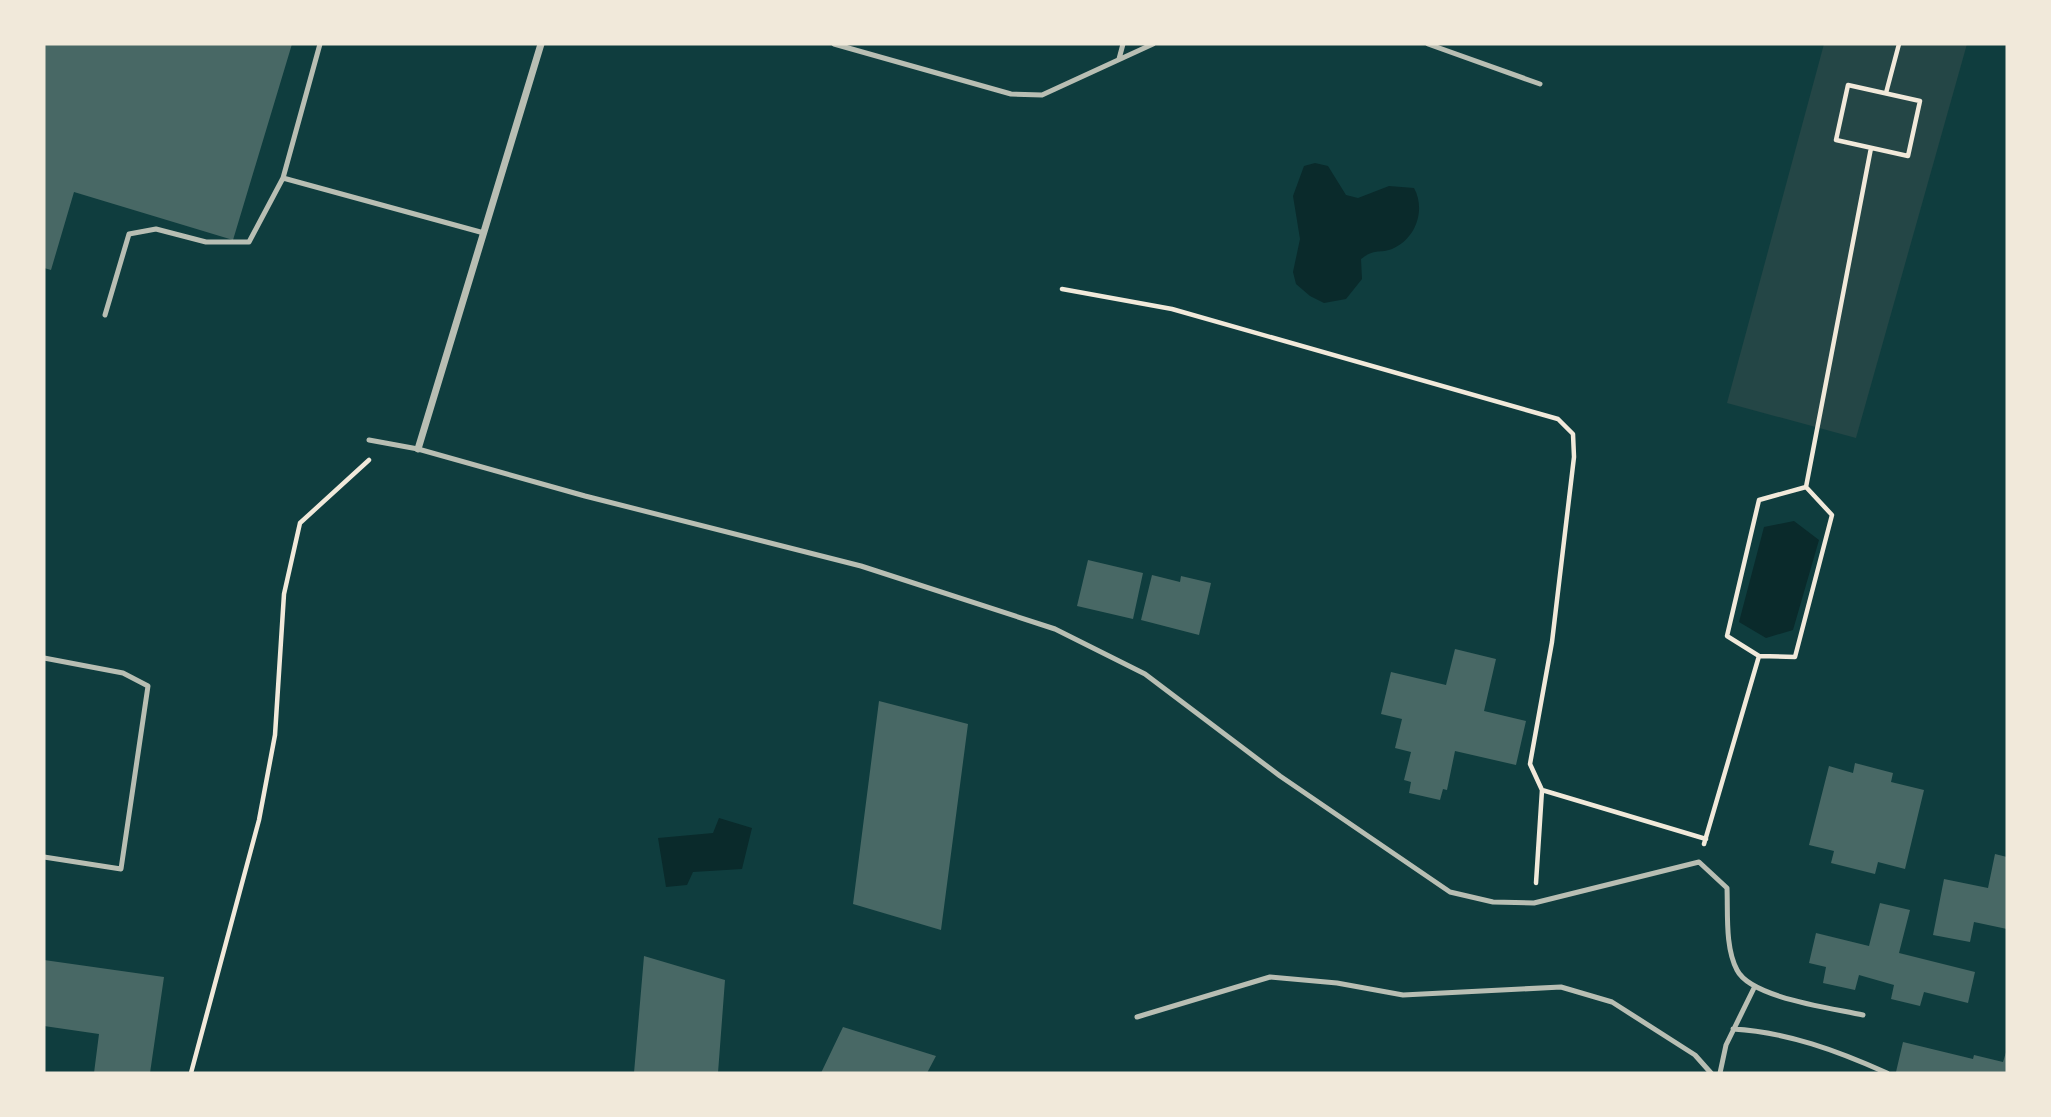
<svg xmlns="http://www.w3.org/2000/svg" width="2051" height="1117" viewBox="0 0 2051 1117" font-family="Rubik,sans-serif">
<style>
.green{fill:#244646}
.water{fill:#0a2a2b}
.building{fill:#486865}
.lines{fill:none;stroke-linecap:round;stroke-linejoin:round}
.path{stroke:#f1e9da;stroke-width:4.5}
.service{stroke:#b8beb3;stroke-width:5}
.minor{stroke:#b8beb3;stroke-width:7}
</style>
<rect width="100%" height="100%" fill="#0f3d3e"/>
<path class="green" d="M 1824,44 L 1967,44 L 1856,438 L 1727,403 Z"/>
<path class="water" d="M 1315,163 L 1328,166 L 1346,195 L 1358,198 L 1389,186 L 1414,188 C 1426,210 1416,239 1392,249 C 1378,254 1375,248 1361,259 L 1362,279 L 1346,299 L 1324,303 L 1310,296 L 1296,284 L 1293,272 L 1300,239 L 1293,196 L 1304,166 Z
M 1794,521 L 1819,540 L 1793,630 L 1766,638 L 1739,622 L 1764,527 Z
M 719,818 L 752,828 L 742,869 L 693,872 L 687,885 L 666,887 L 658,838 L 713,833 Z"/>
<path class="building" d="M 44,44 L 292,44 L 233,240 L 74,192 L 51,270 L 44,268 Z
M 1088,560 L 1143,573 L 1133,619 L 1077,606 Z
M 1152,575 L 1180,582 L 1181,576 L 1211,583 L 1199,635 L 1141,620 Z
M 1455,649 L 1496,659 L 1484,711 L 1526,721 L 1516,765 L 1455,751 L 1447,790 L 1443,789 L 1440,800 L 1409,793 L 1411,782 L 1404,780 L 1411,752 L 1395,748 L 1402,719 L 1381,714 L 1391,672 L 1446,685 Z
M 879,701 L 968,724 L 941,930 L 853,904 Z
M 1855,763 L 1893,773 L 1891,782 L 1924,790 L 1905,869 L 1878,862 L 1875,874 L 1831,863 L 1834,851 L 1809,845 L 1829,766 L 1853,773 Z
M 1995,854 L 2007,857 L 2007,929 L 1974,922 L 1970,942 L 1933,935 L 1944,879 L 1988,888 Z
M 1880,903 L 1910,910 L 1899,953 L 1975,972 L 1968,1003 L 1924,992 L 1920,1006 L 1891,999 L 1894,985 L 1859,975 L 1855,990 L 1823,983 L 1826,967 L 1809,963 L 1816,933 L 1869,946 Z
M 644,956 L 725,980 L 718,1073 L 634,1073 Z
M 44,960 L 164,977 L 150,1073 L 94,1073 L 99,1034 L 44,1026 Z
M 843,1027 L 936,1056 L 927,1073 L 821,1073 Z
M 1903,1042 L 1973,1059 L 1974,1055 L 2003,1062 L 2007,1049 L 2007,1073 L 1896,1072 Z"/>
<g class="lines">
<path class="path" d="M 1848,85 L 1920,101 L 1908,156 L 1836,140 Z
M 1886,93 L 1899,44
M 1062,289 L 1172,309 L 1558,419 L 1573,434 L 1574,457 L 1552,642 L 1530,764 L 1542,790 L 1536,883
M 1806,487 L 1832,515 L 1795,657 L 1759,656 L 1727,636 L 1759,500 Z
M 1806,487 L 1871,148
M 1542,790 L 1706,839
M 1704,844 L 1759,656
M 191,1073 L 259,820 L 275,735 L 284,594 L 300,523 L 369,460"/>
<path class="service" d="M 834,44 L 1011,94 L 1042,95 L 1153,44
M 1428,44 L 1540,84
M 1119,59 L 1123,44
M 283,178 L 484,233
M 105,315 L 129,234 L 156,229 L 206,242 L 249,242 L 283,178 L 320,44
M 369,440 L 418,449 L 585,496 L 861,566 L 1055,629 L 1145,674 L 1280,776 L 1450,892 L 1493,902 L 1534,903 L 1699,862 L 1727,888 C 1728,914 1725,947 1737,970 C 1751,998 1832,1008 1863,1015
M 44,658 L 123,673 L 148,686 L 121,869 L 44,857
M 1137,1017 L 1270,977 L 1337,983 L 1403,995 L 1561,987 L 1612,1002 L 1695,1055 L 1711,1073
M 1733,1029 C 1787,1032 1838,1051 1887,1073
M 1720,1073 L 1726,1045 L 1754,988"/>
<path class="minor" d="M 418,449 L 541,44"/>
</g>
<rect width="2051" height="1117" fill="none" stroke="#f1e9da" stroke-width="91"/>
</svg>
